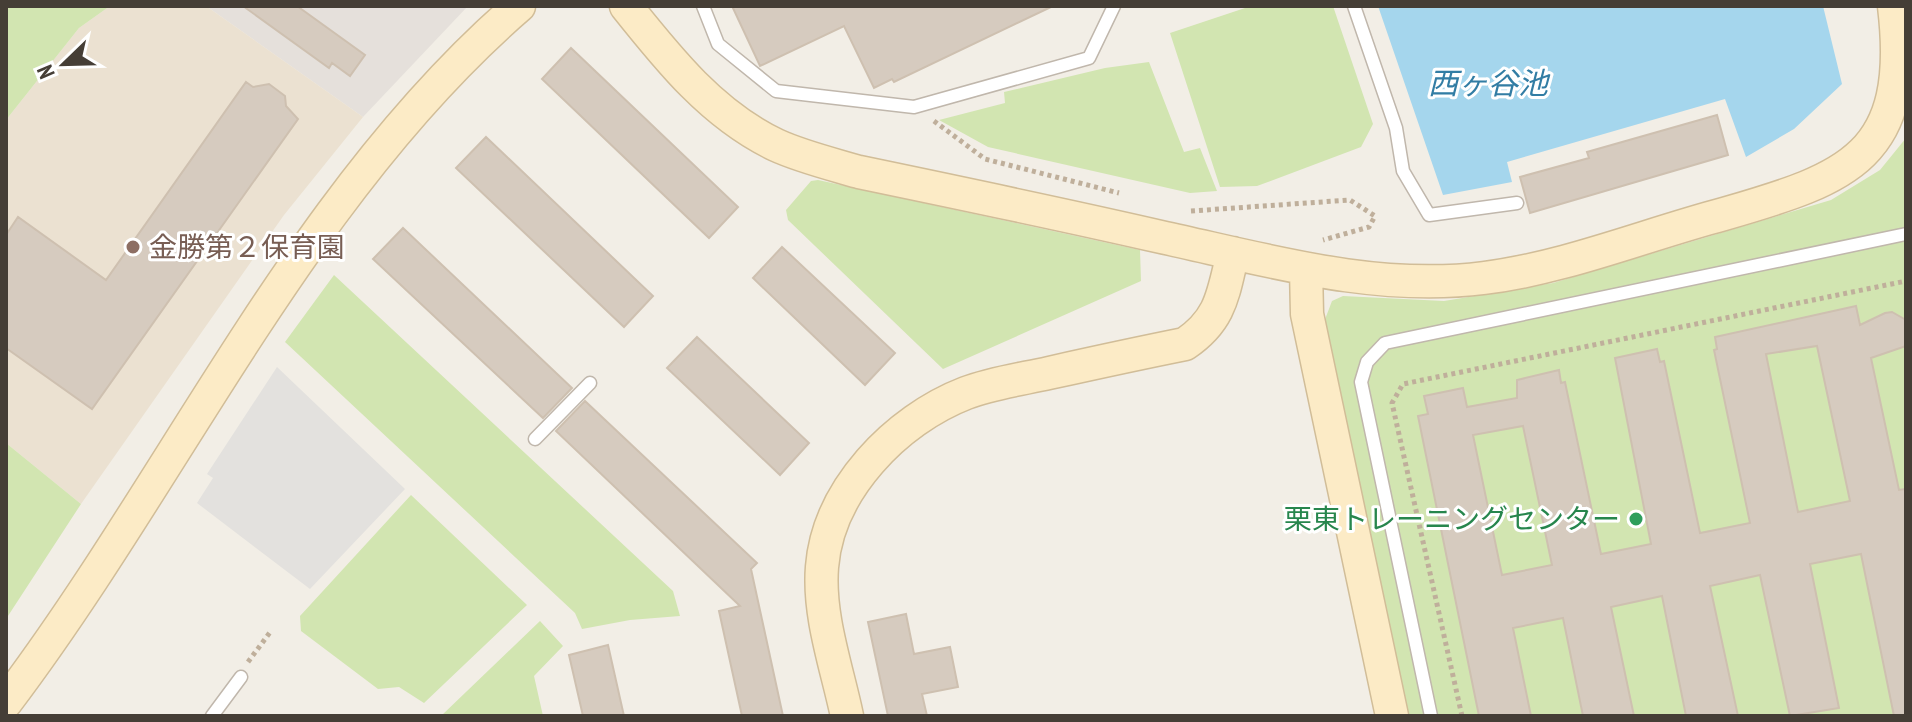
<svg xmlns="http://www.w3.org/2000/svg" width="1912" height="722" viewBox="0 0 1912 722" font-family="'PT Sans Narrow','Noto Sans JP',sans-serif">
<style>
.industrial{fill:#e5e0db}
.education{fill:#ebe1d1}
.green{fill:#d2e5b1}
.parking{fill:#e3e1de}
.water{fill:#a5d6ed}
.building{fill:#d6cbbf;stroke:#cec0b0;stroke-width:2;fill-rule:evenodd}
.lines{fill:none;stroke-linecap:round;stroke-linejoin:round}
.lane-casing{stroke:#c0b7ac;stroke-width:15}
.secondary-casing{stroke:#d1bd98;stroke-width:35}
.path{stroke:#bfaf9b;stroke-width:5;stroke-dasharray:4 4;stroke-linecap:butt}
.lane{stroke:#fff;stroke-width:12}
.secondary{stroke:#fcebc6;stroke-width:32}
.education-dot{fill:#8d6e63;stroke:#fff;stroke-width:3}
.leisure-dot{fill:#2e9e5b;stroke:#fff;stroke-width:3}
.labels{text-anchor:middle;stroke-width:6;stroke-linejoin:round;paint-order:stroke}
.education-label{font-size:28px;fill:#785e54;stroke:#fff;text-anchor:start}
.leisure-label{font-size:28px;fill:#27864d;stroke:#fff;text-anchor:end}
.water-label{font-size:30px;font-style:italic;fill:#327da4;stroke:#fff}
</style>
<rect width="100%" height="100%" fill="#f2eee6"/>
<path class="industrial" d="M 206,6 L 468,6 L 363,117 Z"/>
<path class="education" d="M 110,6 L 206,6 L 363,117 L 284,215 L 81,504 L 6,443 L 6,120 L 79,28 Z"/>
<path class="green" d="M 6,6 L 110,6 L 79,28 L 6,120 Z
M 1251,6 L 1333,6 L 1373,124 L 1361,147 L 1257,186 L 1220,187 L 1170,33 Z
M 1149,62 L 1184,152 L 1200,148 L 1217,191 L 1190,193 L 988,147 L 939,120 L 1005,103 L 1004,92 L 1105,68 Z
M 1906,138 L 1906,716 L 1409,716 L 1324,322 L 1332,301 L 1343,296 L 1444,301 L 1553,283 L 1831,200 L 1880,170 Z
M 818,180 L 1140,250 L 1141,281 L 943,369 L 788,220 L 786,210 L 811,181 Z
M 334,275 L 673,591 L 680,616 L 630,620 L 582,629 L 575,613 L 285,342 Z
M 6,443 L 81,504 L 6,619 Z
M 411,495 L 527,605 L 424,703 L 399,687 L 378,689 L 301,631 L 300,616 Z
M 540,621 L 563,646 L 534,676 L 543,716 L 441,716 Z"/>
<path class="parking" d="M 277,367 L 405,489 L 310,589 L 197,503 L 213,478 L 207,474 Z"/>
<path class="water" d="M 1378,6 L 1823,6 L 1842,84 L 1794,129 L 1746,157 L 1725,99 L 1507,162 L 1512,182 L 1443,195 Z"/>
<path class="building" d="M 243,6 L 297,6 L 365,55 L 350,76 L 332,63 L 329,68 Z
M 732,6 L 1053,6 L 894,82 L 892,79 L 874,88 L 844,26 L 760,66 Z
M 571,48 L 738,207 L 709,238 L 542,79 Z
M 246,82 L 253,87 L 269,84 L 285,96 L 286,106 L 298,119 L 92,409 L 6,348 L 6,235 L 18,217 L 106,280 Z
M 1717,115 L 1728,155 L 1530,213 L 1520,177 L 1589,158 L 1587,152 Z
M 486,137 L 653,296 L 624,327 L 456,168 Z
M 403,228 L 572,388 L 543,418 L 373,259 Z
M 782,247 L 895,353 L 865,385 L 753,278 Z
M 1856,306 L 1860,325 L 1885,313 L 1892,312 L 1906,320 L 1906,346 L 1871,358 L 1899,490 L 1906,489 L 1906,716 L 1894,716 L 1861,554 L 1810,564 L 1839,708 L 1790,716 L 1760,575 L 1710,586 L 1738,716 L 1686,716 L 1662,596 L 1611,607 L 1634,716 L 1583,716 L 1563,618 L 1513,628 L 1531,716 L 1479,716 L 1418,416 L 1428,414 L 1424,396 L 1463,388 L 1467,407 L 1517,398 L 1517,380 L 1559,370 L 1561,383 L 1565,382 L 1601,554 L 1651,544 L 1615,358 L 1657,349 L 1660,362 L 1664,361 L 1700,533 L 1750,523 L 1714,350 L 1717,349 L 1715,337 ZM 1817,346 L 1850,501 L 1798,512 L 1766,354 ZM 1523,426 L 1552,565 L 1502,575 L 1473,435 Z
M 697,337 L 809,443 L 780,475 L 667,368 Z
M 585,401 L 757,563 L 751,569 L 783,716 L 742,716 L 719,611 L 740,606 L 556,431 Z
M 906,614 L 914,654 L 950,647 L 958,687 L 922,694 L 927,716 L 888,716 L 868,622 Z
M 608,645 L 624,716 L 583,716 L 569,655 Z"/>
<g class="lines">
<defs>
<path id="lane" d="M 703,6 L 718,44 L 776,91 L 914,107 L 1089,58 L 1114,6
M 1354,6 L 1396,128 L 1403,171 L 1429,215 L 1517,203
M 535,439 L 590,383
M 212,716 L 241,677
M 1431,716 L 1361,382 L 1367,362 L 1385,343 L 1906,234"/>
<path id="secondary" d="M 626,6 C 669,60 713,115 776,145 C 802,157 832,164 859,172 C 960,193 1061,214 1161,237 C 1267,260 1375,292 1484,278 C 1565,268 1645,235 1724,214 C 1849,178 1912,156 1894,6
M 1306,269 L 1307,314 L 1392,716
M 6,702 C 177,476 302,193 519,6
M 847,716 C 837,668 818,616 822,567 C 828,490 896,420 966,393 C 992,383 1022,379 1049,373 C 1094,363 1140,353 1185,344 C 1222,319 1223,293 1233,253"/>
</defs>
<use href="#lane" class="lane-casing"/>
<use href="#secondary" class="secondary-casing"/>
<path class="path" d="M 934,121 L 985,159 L 1119,193
M 1191,211 L 1350,200 L 1375,216 L 1369,227 L 1323,240
M 248,662 L 271,631
M 1462,716 L 1392,403 L 1403,384 L 1906,281"/>
<use href="#lane" class="lane"/>
<use href="#secondary" class="secondary"/>
</g>
<circle class="education-dot" cx="133" cy="247" r="8"/>
<circle class="leisure-dot" cx="1636" cy="519" r="8"/>
<g class="labels">
<g class="education-label">
<text x="149" y="257">金勝第２保育園</text>
</g>
<g class="leisure-label">
<text x="1620" y="529">栗東トレーニングセンター</text>
</g>
<g class="water-label">
<text x="1488" y="94">西ヶ谷池</text>
</g>
</g>
<rect width="1912" height="722" fill="none" stroke="#453e36" stroke-width="16"/>
<g transform="translate(64 64) rotate(247)" stroke="#ffffff" stroke-width="6" paint-order="stroke">
<path d="M0-6L14 30L0 20L-14 30Z" fill="#453e36"/>
<text y="-12" font-size="22" font-weight="bold" text-anchor="middle" fill="#453e36">N</text>
</g>
</svg>
